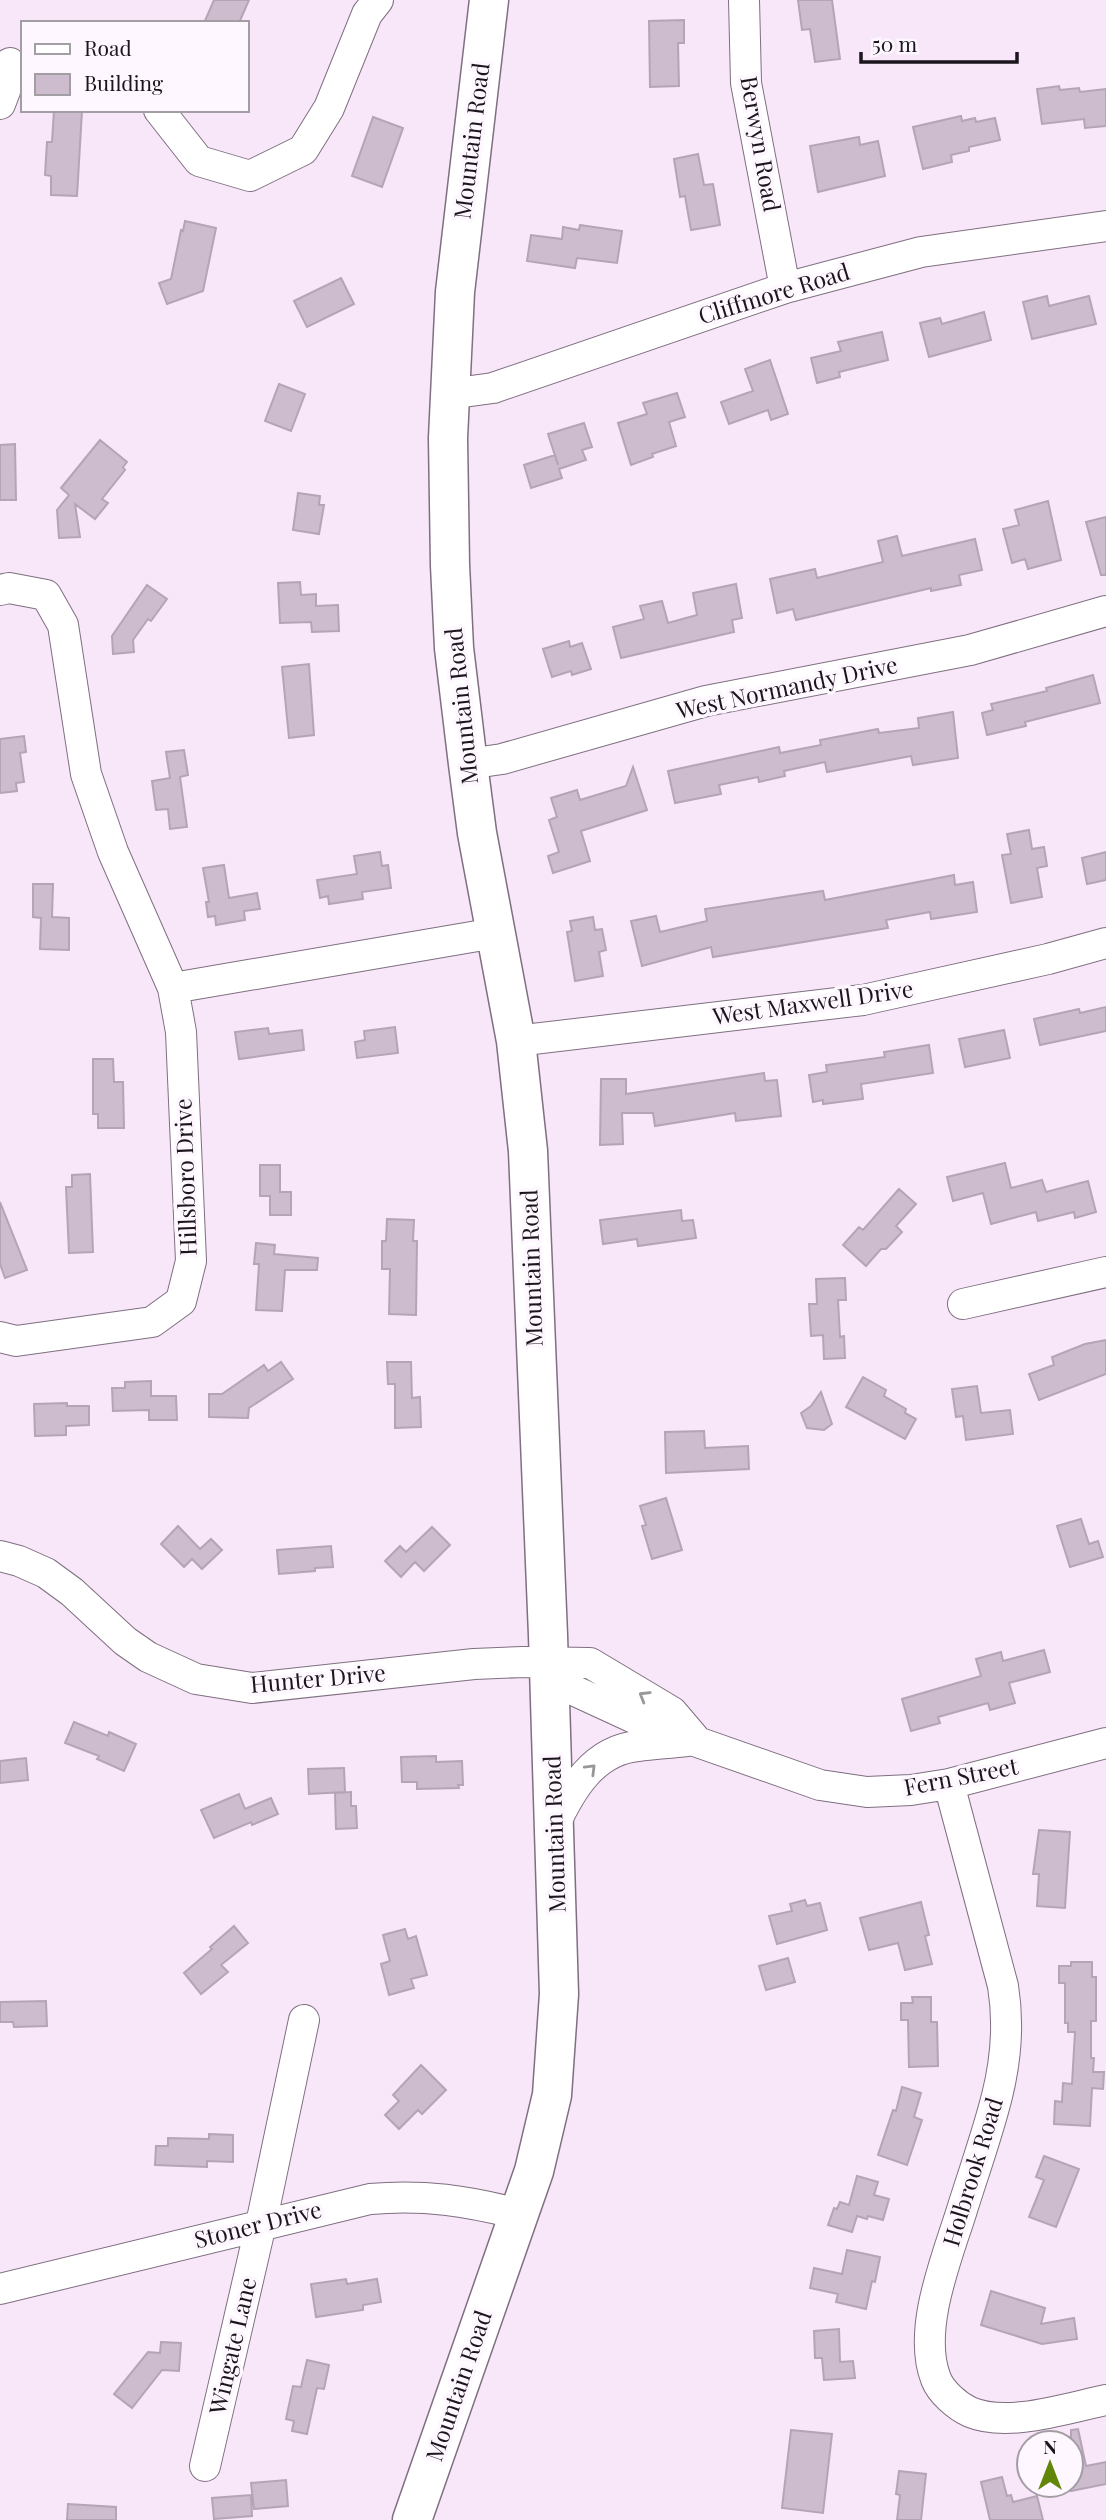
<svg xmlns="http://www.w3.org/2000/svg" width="1106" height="2520" viewBox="0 0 1106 2520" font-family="'Playfair Display',serif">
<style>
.building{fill:#cdbbce;stroke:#b5a4b6;stroke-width:2}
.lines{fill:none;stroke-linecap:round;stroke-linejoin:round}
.minor-casing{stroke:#7f6f80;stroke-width:32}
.major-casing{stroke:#7f6f80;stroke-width:41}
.minor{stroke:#fff;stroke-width:30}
.major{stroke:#fff;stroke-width:38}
.oneway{stroke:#989699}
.labels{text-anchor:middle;stroke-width:7;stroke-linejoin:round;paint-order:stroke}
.street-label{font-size:23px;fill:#1b151c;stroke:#fef7ff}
</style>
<rect width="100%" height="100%" fill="#f8e6f9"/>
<path class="building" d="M 214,0 L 249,0 L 239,23 L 204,23 Z
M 798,0 L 832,0 L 840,59 L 815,62 L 810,29 L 802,30 Z
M 684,20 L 684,43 L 678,43 L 679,86 L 650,87 L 649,21 Z
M 1059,86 L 1060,90 L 1079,88 L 1080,92 L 1106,89 L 1106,126 L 1085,128 L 1084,119 L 1042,124 L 1037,89 Z
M 54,110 L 82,111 L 77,196 L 51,195 L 51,176 L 45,175 L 47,142 L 52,142 Z
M 961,116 L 962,121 L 975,118 L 976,122 L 995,118 L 1000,140 L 969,147 L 969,151 L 951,155 L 952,162 L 923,169 L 913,127 Z
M 373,117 L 403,128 L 382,187 L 352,176 Z
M 859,137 L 860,145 L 878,141 L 885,176 L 818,192 L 810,146 Z
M 698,154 L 704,185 L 713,184 L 720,225 L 691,230 L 685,196 L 680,197 L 674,159 Z
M 185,221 L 216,228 L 203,291 L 167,304 L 159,283 L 171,279 L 181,230 L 183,231 Z
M 580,225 L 622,231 L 617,263 L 577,258 L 575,268 L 527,261 L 531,235 L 562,239 L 563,227 L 579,230 Z
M 341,278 L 354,304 L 307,327 L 294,301 Z
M 1047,296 L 1049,306 L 1089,296 L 1096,324 L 1032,339 L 1023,302 Z
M 984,312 L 991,340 L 929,357 L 920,323 L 940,318 L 942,324 Z
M 882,332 L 888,360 L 839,372 L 840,377 L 817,383 L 811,358 L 841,351 L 838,342 Z
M 770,360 L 788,414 L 771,420 L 768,410 L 729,424 L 721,402 L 753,391 L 745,369 Z
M 279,384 L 305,394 L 291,431 L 265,421 Z
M 677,393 L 685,417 L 669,422 L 676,446 L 652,454 L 653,457 L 631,465 L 618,423 L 647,414 L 643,403 Z
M 584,423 L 592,447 L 582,450 L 586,460 L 559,469 L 562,478 L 531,488 L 524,465 L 555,455 L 558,465 L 548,434 Z
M 100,440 L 127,462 L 123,467 L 125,470 L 102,499 L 108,503 L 95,519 L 75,504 L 80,537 L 59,538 L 57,510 L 69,495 L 61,488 Z
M 15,444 L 16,500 L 0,500 L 0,445 Z
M 298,493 L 320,496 L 319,505 L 324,505 L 319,534 L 293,530 Z
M 1048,501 L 1061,560 L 1028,569 L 1025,559 L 1012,563 L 1003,529 L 1019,525 L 1015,510 Z
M 1106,517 L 1106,575 L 1101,575 L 1086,522 Z
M 897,536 L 902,556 L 975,539 L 982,570 L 959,575 L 961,585 L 931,591 L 931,588 L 796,620 L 793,609 L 777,613 L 770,579 L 815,569 L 817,578 L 883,562 L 878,541 Z
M 300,582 L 301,595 L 316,594 L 316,606 L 338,605 L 339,631 L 312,632 L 311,622 L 280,623 L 278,583 Z
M 736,584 L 742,618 L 732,620 L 734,632 L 621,658 L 613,627 L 644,619 L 640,606 L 662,601 L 668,623 L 697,615 L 693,593 Z
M 147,585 L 167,599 L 151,621 L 148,619 L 133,640 L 134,652 L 113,654 L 112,636 Z
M 569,641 L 570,647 L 582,643 L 591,669 L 572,675 L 571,671 L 552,677 L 543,649 Z
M 309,664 L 314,735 L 289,738 L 282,667 Z
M 1093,675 L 1100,703 L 1025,722 L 1026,726 L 987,735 L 982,713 L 993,710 L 991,704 L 1047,691 L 1046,688 Z
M 953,712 L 958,758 L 913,765 L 911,756 L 827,772 L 825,762 L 784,771 L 785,776 L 759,782 L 758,777 L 719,785 L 721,794 L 675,803 L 668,771 L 779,747 L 780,753 L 821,745 L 820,740 L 878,729 L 879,733 L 919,728 L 918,718 Z
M 24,736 L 26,752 L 20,753 L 24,782 L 16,783 L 17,791 L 0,793 L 0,739 Z
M 184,750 L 188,775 L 180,777 L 187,827 L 170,829 L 168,809 L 156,810 L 152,781 L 170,778 L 166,752 Z
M 633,767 L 647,810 L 581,831 L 590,861 L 553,873 L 548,856 L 559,852 L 549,820 L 557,817 L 551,798 L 577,790 L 580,800 L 626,786 Z
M 1029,830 L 1032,849 L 1044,847 L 1047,866 L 1037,868 L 1042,897 L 1011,903 L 1002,855 L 1011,854 L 1007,834 Z
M 380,852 L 382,866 L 388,865 L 391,888 L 362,892 L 363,899 L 329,904 L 328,896 L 320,898 L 317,880 L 357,874 L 354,856 Z
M 1106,852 L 1106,880 L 1087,884 L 1082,858 Z
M 224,865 L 229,898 L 257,893 L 260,909 L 244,911 L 245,920 L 216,925 L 215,916 L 208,917 L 206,902 L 209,902 L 203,868 Z
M 954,875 L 955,885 L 973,882 L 977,912 L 931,919 L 930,912 L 886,920 L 888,928 L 713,957 L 711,947 L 642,966 L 631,921 L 656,916 L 660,932 L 707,921 L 705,909 L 823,891 L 825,900 Z
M 33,884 L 53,884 L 52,917 L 69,918 L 69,950 L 40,949 L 41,918 L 33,917 Z
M 593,917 L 595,930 L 602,929 L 606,950 L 599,952 L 603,976 L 575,981 L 567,932 L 572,931 L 570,921 Z
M 1106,1007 L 1106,1031 L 1040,1045 L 1034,1019 L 1079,1009 L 1080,1013 Z
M 395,1027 L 398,1053 L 357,1058 L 355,1042 L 365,1040 L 364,1031 Z
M 268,1028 L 269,1034 L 302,1030 L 304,1050 L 239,1059 L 235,1032 Z
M 1004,1030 L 1010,1058 L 965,1067 L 959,1039 Z
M 929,1045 L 933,1073 L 861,1084 L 863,1099 L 823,1104 L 823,1100 L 813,1102 L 809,1075 L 827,1072 L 826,1065 L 885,1057 L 884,1052 Z
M 93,1059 L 113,1059 L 114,1082 L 123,1082 L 124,1128 L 98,1128 L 98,1114 L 93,1114 Z
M 764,1073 L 765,1081 L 777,1080 L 781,1116 L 736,1121 L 735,1113 L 655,1126 L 653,1113 L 622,1113 L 623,1144 L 600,1145 L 601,1079 L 626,1079 L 626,1094 Z
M 1005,1163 L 1011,1188 L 1042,1180 L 1046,1192 L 1088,1181 L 1096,1212 L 1075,1218 L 1074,1212 L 1038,1221 L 1036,1212 L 991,1224 L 983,1193 L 953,1201 L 947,1177 Z
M 260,1165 L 280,1165 L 280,1192 L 291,1192 L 291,1215 L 270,1215 L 270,1196 L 260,1196 Z
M 90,1174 L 93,1252 L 69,1253 L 66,1187 L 72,1187 L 72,1175 Z
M 899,1189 L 916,1204 L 896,1226 L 902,1232 L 886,1249 L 881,1249 L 866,1266 L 843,1245 L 859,1227 L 863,1230 Z
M 0,1202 L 27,1270 L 5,1278 L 0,1264 Z
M 681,1210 L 682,1221 L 693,1220 L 696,1238 L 638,1246 L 637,1239 L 603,1244 L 600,1220 Z
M 387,1219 L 414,1220 L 413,1241 L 417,1241 L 416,1315 L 389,1314 L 390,1269 L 382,1269 L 382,1241 L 386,1241 Z
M 256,1243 L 275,1245 L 274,1254 L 318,1258 L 317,1270 L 285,1270 L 282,1311 L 256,1310 L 259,1264 L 254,1264 Z
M 845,1278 L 846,1300 L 838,1300 L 840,1337 L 844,1336 L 845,1358 L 824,1359 L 823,1335 L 811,1336 L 809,1304 L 817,1304 L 816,1279 Z
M 1106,1340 L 1106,1374 L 1039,1400 L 1029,1374 L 1054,1365 L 1052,1357 L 1085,1344 Z
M 281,1362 L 293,1379 L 249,1408 L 248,1418 L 209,1417 L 209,1394 L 222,1394 L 264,1365 L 268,1371 Z
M 387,1362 L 411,1362 L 412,1398 L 420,1397 L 421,1427 L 395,1428 L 395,1384 L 388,1384 Z
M 863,1377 L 886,1390 L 884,1396 L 906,1409 L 905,1413 L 916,1419 L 905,1439 L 846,1407 Z
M 151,1381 L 151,1396 L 176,1396 L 177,1420 L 149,1420 L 149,1410 L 113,1411 L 112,1388 L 125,1388 L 125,1382 Z
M 977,1386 L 981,1413 L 1010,1410 L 1013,1434 L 966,1440 L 963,1416 L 956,1417 L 952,1389 Z
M 821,1392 L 832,1424 L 824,1430 L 807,1428 L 801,1413 L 811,1406 Z
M 67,1403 L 67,1406 L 89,1406 L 89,1425 L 66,1426 L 66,1435 L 35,1436 L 34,1404 Z
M 704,1431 L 705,1448 L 748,1446 L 749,1469 L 666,1473 L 665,1432 Z
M 666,1498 L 682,1550 L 652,1559 L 642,1526 L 646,1525 L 640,1506 Z
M 1081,1519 L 1089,1544 L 1098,1541 L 1103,1557 L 1070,1567 L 1057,1526 Z
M 178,1526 L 200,1549 L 211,1539 L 222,1550 L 202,1569 L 192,1559 L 184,1567 L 161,1544 Z
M 432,1527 L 450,1545 L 424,1571 L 415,1562 L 401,1577 L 385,1561 L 400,1546 L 406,1552 Z
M 331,1546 L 333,1567 L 315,1568 L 315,1571 L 279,1574 L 277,1550 Z
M 1044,1650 L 1050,1672 L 1009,1683 L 1015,1703 L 990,1710 L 988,1703 L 938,1717 L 940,1723 L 911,1731 L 902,1699 L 981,1676 L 976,1659 L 1001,1652 L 1003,1661 Z
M 74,1722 L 108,1736 L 109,1732 L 136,1744 L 124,1771 L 97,1759 L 99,1756 L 65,1743 Z
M 436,1756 L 436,1762 L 462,1761 L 463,1785 L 458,1785 L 459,1788 L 417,1789 L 417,1782 L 402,1782 L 401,1757 Z
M 26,1758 L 28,1780 L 0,1783 L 0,1761 Z
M 344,1768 L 345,1792 L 309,1794 L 308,1769 Z
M 351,1792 L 351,1806 L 356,1806 L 357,1828 L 336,1829 L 335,1793 Z
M 239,1794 L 245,1809 L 271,1798 L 278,1814 L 252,1825 L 251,1822 L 214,1838 L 201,1810 Z
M 1039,1830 L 1070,1832 L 1065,1908 L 1037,1906 L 1039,1874 L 1033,1874 Z
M 805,1900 L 807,1906 L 820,1903 L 827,1930 L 777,1944 L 769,1916 L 792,1911 L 790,1904 Z
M 921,1902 L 929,1935 L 925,1936 L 932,1964 L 905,1970 L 898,1943 L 869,1950 L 860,1918 Z
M 234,1926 L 248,1943 L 221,1965 L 228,1972 L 201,1994 L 184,1973 L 212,1949 L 210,1947 Z
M 405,1929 L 408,1939 L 416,1936 L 427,1975 L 411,1979 L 414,1988 L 389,1995 L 381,1964 L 390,1961 L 383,1935 Z
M 788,1958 L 795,1982 L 766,1990 L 759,1966 Z
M 1071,1962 L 1092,1962 L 1092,1977 L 1096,1977 L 1096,2021 L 1091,2021 L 1091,2058 L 1094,2058 L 1093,2072 L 1104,2072 L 1103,2089 L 1092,2088 L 1090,2126 L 1054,2124 L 1055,2101 L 1062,2102 L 1063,2083 L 1072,2084 L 1075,2032 L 1068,2032 L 1068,2023 L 1065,2023 L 1065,1983 L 1059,1983 L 1059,1966 L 1071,1966 Z
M 912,1997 L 931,1997 L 931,2022 L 937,2022 L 938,2066 L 909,2067 L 908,2020 L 901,2020 L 901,2003 L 913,2003 Z
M 46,2001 L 47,2026 L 14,2027 L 13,2022 L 0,2022 L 0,2002 Z
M 421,2065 L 446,2090 L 422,2114 L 418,2110 L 399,2129 L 385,2115 L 399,2101 L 393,2095 Z
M 902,2087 L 921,2093 L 914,2117 L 922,2120 L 907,2165 L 878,2155 L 893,2110 L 896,2111 Z
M 209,2134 L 233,2135 L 233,2162 L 207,2161 L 207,2167 L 155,2165 L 156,2146 L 168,2146 L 168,2138 L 209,2139 Z
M 1044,2156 L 1079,2169 L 1056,2227 L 1029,2217 L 1044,2180 L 1036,2177 Z
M 857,2176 L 878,2182 L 874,2195 L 889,2199 L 883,2220 L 868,2216 L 867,2219 L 857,2216 L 852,2232 L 828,2225 L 834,2208 L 837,2209 L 840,2202 L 849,2205 Z
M 847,2250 L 880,2257 L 875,2282 L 872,2281 L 866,2309 L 836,2302 L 838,2294 L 810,2288 L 814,2268 L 842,2274 Z
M 346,2279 L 347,2284 L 377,2279 L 381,2302 L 363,2305 L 363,2310 L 316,2317 L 311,2284 Z
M 991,2291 L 1045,2308 L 1041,2324 L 1074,2318 L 1077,2339 L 1042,2344 L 981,2325 Z
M 839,2329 L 840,2362 L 853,2361 L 855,2378 L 824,2380 L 822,2358 L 815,2358 L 814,2331 Z
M 161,2342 L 181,2343 L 179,2371 L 162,2370 L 132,2408 L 114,2394 L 148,2352 L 160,2353 Z
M 307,2360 L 329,2365 L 324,2389 L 317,2388 L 307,2434 L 292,2431 L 294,2421 L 286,2419 L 293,2386 L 301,2387 Z
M 1078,2429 L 1086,2466 L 1106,2462 L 1106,2484 L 1071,2491 L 1071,2430 Z
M 791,2430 L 832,2434 L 823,2513 L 782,2508 Z
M 899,2471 L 926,2474 L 921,2520 L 897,2520 L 900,2495 L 896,2494 Z
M 1002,2477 L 1007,2496 L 1011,2495 L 1013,2502 L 1037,2496 L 1043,2520 L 990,2520 L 981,2482 Z
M 286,2480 L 288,2506 L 254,2509 L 251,2483 Z
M 251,2495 L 252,2516 L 214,2519 L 212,2498 Z
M 68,2504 L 116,2507 L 116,2520 L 67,2520 Z"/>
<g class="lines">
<defs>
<path id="minor" d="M 744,0 L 746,83 L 785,288
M 0,104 L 5,91 L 10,63
M 159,110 L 199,161 L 250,176 L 303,150 L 329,108 L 367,14 L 378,0
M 449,394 L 493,388 L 785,288 L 921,252 L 1106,226
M 0,590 L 9,588 L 46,595 L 63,625 L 86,774 L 113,852 L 173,988 L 181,1032 L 191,1261 L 181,1301 L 152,1322 L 16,1341 L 0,1337
M 468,764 L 502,759 L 706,701 L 970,650 L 1106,611
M 173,988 L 495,933
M 516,1041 L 863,1000 L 1048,959 L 1106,943
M 963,1304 L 1106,1272
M 0,1556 L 19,1561 L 46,1573 L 72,1592 L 125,1641 L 148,1657 L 196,1679 L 252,1688 L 474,1664 L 523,1662 L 590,1663 L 672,1712 L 695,1739
M 549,1663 L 573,1690 L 649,1725 L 820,1785 L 867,1792 L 911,1790 L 949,1784 L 1106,1743
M 949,1784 L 1003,1986 C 1009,2023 1006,2060 997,2096 C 987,2136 973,2174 961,2213 C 946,2260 917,2331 936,2379 C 941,2392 957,2406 970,2412 C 1008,2428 1067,2408 1106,2400
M 554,1826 C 571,1789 594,1750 638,1746 C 654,1744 670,1743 687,1741
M 0,2289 L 370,2199 C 424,2194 467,2201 519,2214
M 205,2466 L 261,2224 L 304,2020"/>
<path id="major" d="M 412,2520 L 534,2171 L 552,2095 L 559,1994 L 548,1635 L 528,1151 L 516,1041 L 477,833 L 468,764 L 454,648 L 450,565 L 448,438 L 455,292 L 489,0"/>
</defs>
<use href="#minor" class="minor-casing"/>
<use href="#major" class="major-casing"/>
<use href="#minor" class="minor"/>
<use href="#major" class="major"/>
</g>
<defs><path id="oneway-chevron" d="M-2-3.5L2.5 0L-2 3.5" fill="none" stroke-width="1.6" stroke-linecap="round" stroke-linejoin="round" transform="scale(1.75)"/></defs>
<g class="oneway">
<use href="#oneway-chevron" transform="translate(644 1696) rotate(-149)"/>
<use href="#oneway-chevron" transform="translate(591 1769) rotate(-45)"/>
</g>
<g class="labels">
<g class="street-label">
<text transform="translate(472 141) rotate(-83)" y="8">Mountain Road</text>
<text transform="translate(760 144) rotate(80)" y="8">Berwyn Road</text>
<text transform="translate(774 294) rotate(-17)" y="8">Cliffmore Road</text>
<text transform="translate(787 688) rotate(-12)" y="8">West Normandy Drive</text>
<text transform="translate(462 706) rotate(-96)" y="8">Mountain Road</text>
<text transform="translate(813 1003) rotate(-8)" y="8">West Maxwell Drive</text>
<text transform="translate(186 1177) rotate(-92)" y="8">Hillsboro Drive</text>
<text transform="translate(532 1268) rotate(-92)" y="8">Mountain Road</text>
<text transform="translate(318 1679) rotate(-5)" y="8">Hunter Drive</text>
<text transform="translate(961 1777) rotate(-11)" y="8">Fern Street</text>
<text transform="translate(555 1834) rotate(-92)" y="8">Mountain Road</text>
<text transform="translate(973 2172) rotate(-73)" y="8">Holbrook Road</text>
<text transform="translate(258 2225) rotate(-14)" y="8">Stoner Drive</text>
<text transform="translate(233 2346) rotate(-77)" y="8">Wingate Lane</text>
<text transform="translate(459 2386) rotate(-71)" y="8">Mountain Road</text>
</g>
</g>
<rect x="21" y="21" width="228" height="91" fill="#fef7ff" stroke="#a39da4" stroke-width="2"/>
<rect x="35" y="44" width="35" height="10" fill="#ffffff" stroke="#a39da4" stroke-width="2"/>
<text x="84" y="56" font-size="21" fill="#1b151c">Road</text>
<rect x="35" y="74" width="35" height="21" fill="#cdbbce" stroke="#a39da4" stroke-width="2"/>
<text x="84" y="91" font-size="21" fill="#1b151c">Building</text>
<g transform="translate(1050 2464)"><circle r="33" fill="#fef7ff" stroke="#a39da4" stroke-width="2"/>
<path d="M0-5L12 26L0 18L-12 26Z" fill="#628607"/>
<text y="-10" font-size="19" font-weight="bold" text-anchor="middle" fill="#1b151c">N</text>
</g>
<path d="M861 52v10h156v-10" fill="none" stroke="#1b151c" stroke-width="3.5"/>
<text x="872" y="52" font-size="21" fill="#1b151c" stroke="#fef7ff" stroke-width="5" paint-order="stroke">50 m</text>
</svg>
